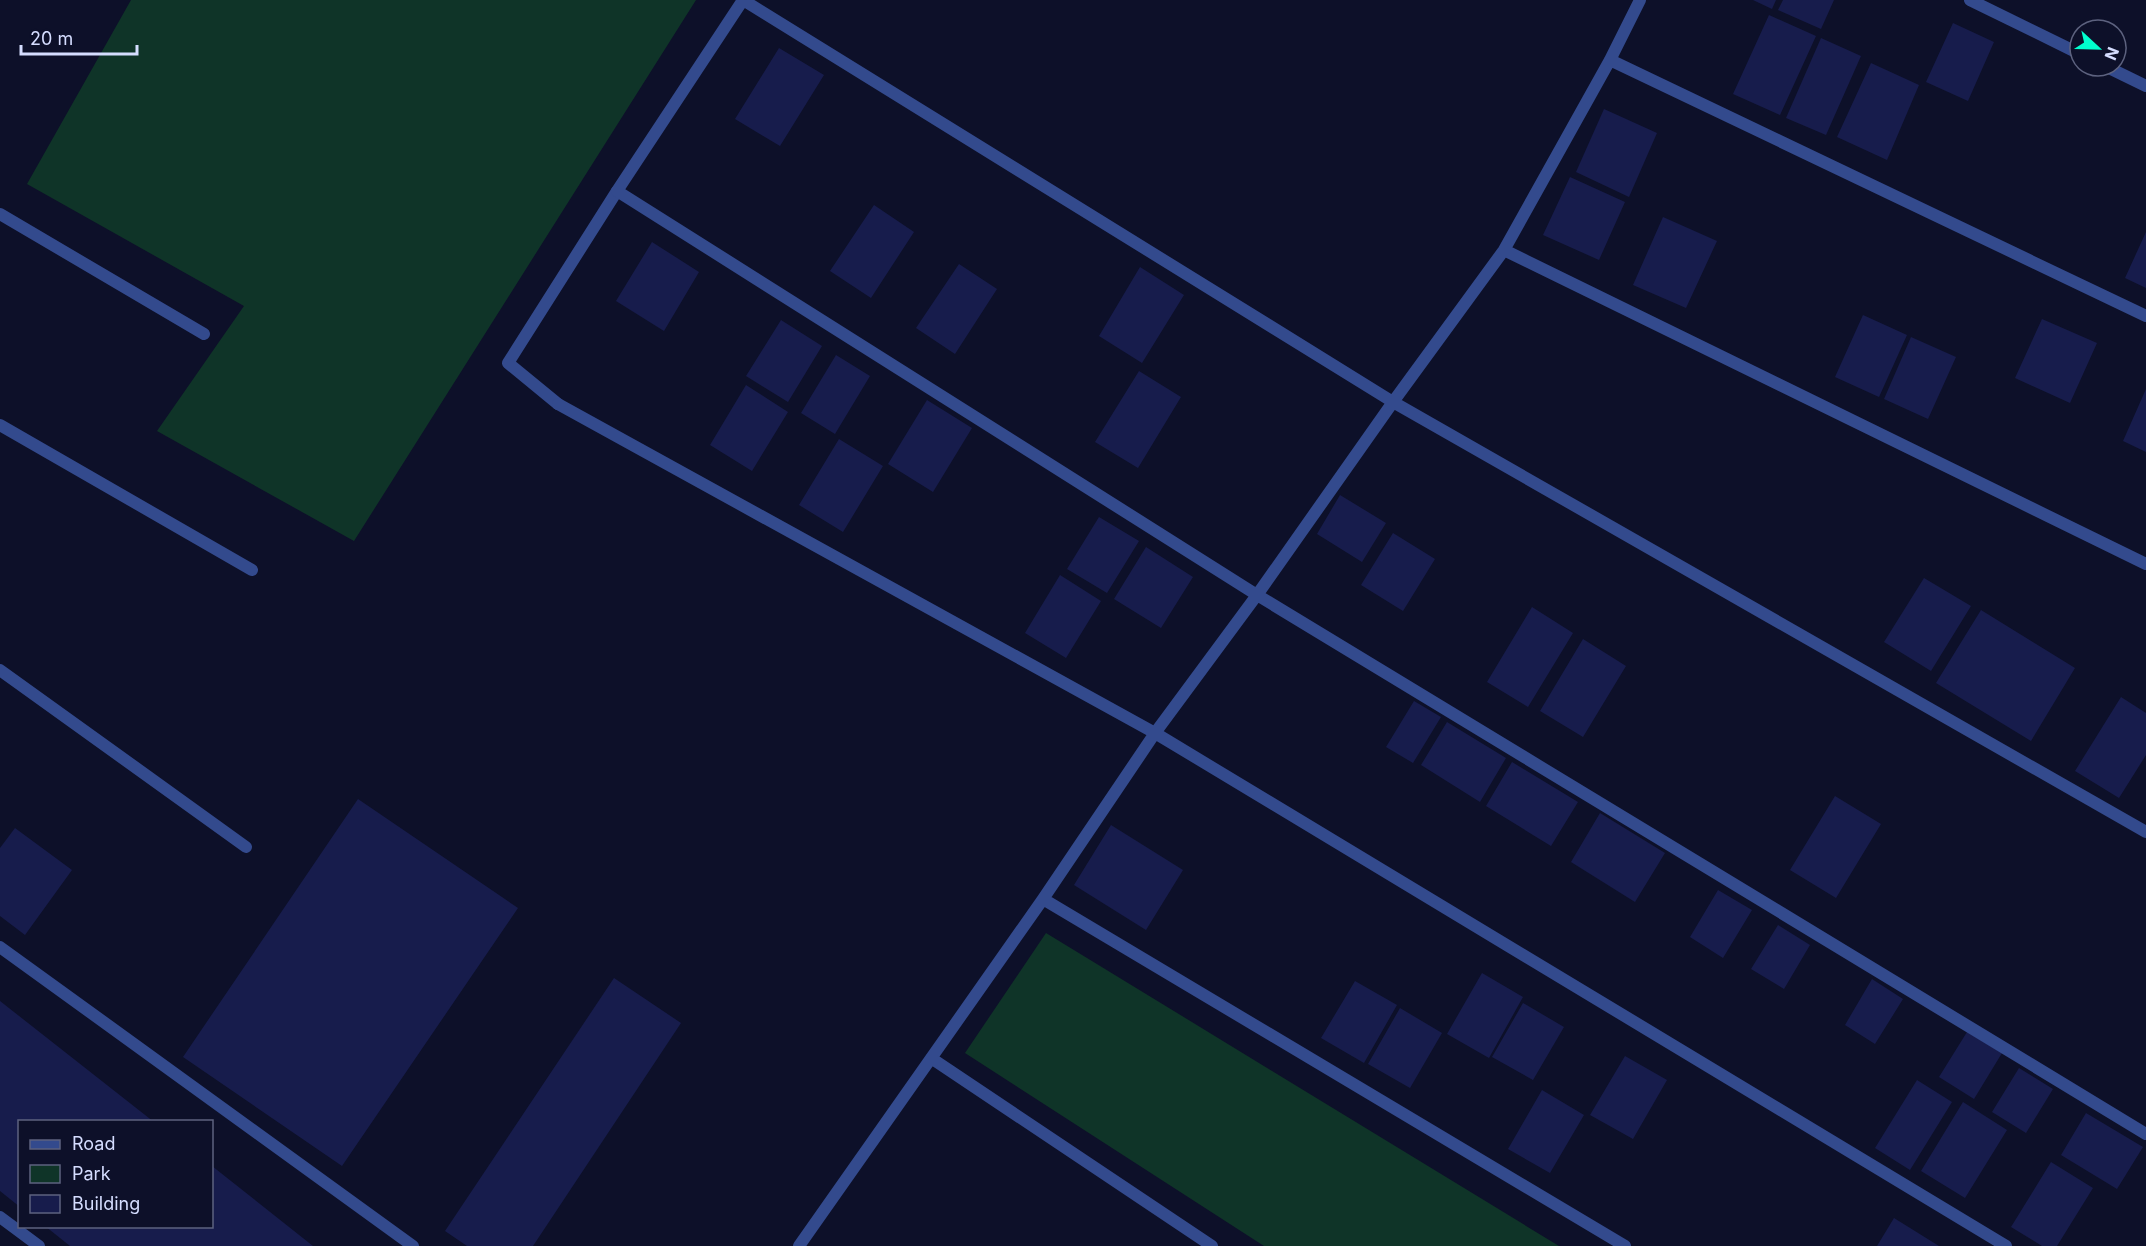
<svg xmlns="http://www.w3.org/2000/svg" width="2146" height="1246" viewBox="0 0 2146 1246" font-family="Inter,sans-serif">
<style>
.green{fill:#0f3428}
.building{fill:#171c4c}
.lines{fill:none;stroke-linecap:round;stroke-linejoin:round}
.lane{stroke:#334a8d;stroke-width:12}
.street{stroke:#334a8d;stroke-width:12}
</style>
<rect width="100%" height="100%" fill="#0d1029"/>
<path class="green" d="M 131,0 L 696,0 L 354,541 L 157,431 L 244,306 L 27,184 Z
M 1046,933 L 1559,1246 L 1264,1246 L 965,1053 Z"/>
<path class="building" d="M 1753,0 L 1776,0 L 1772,9 Z
M 1783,0 L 1834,0 L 1821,29 L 1778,10 Z
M 1769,15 L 1816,36 L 1780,115 L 1733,94 Z
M 1953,23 L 1994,42 L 1968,101 L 1926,82 Z
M 1821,38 L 1861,56 L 1826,135 L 1786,118 Z
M 779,48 L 824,75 L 780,146 L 735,119 Z
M 1871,63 L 1919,85 L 1887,160 L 1837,137 Z
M 1604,109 L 1657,133 L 1629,197 L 1576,172 Z
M 1570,177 L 1625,202 L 1599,260 L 1543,235 Z
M 874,205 L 914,232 L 871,298 L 830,271 Z
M 1663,217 L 1717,241 L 1686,308 L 1633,285 Z
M 2146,232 L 2146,288 L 2125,278 Z
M 652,242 L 699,272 L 664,331 L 616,301 Z
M 959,264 L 997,289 L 955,354 L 916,328 Z
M 1140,267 L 1184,295 L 1142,363 L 1099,336 Z
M 1863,315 L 1907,335 L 1879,397 L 1835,377 Z
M 2042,319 L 2097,343 L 2070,403 L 2015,378 Z
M 781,320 L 822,346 L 788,402 L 746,376 Z
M 1911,337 L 1956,357 L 1928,419 L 1884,399 Z
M 836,355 L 870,376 L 835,434 L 801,413 Z
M 1139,371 L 1181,397 L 1138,468 L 1095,442 Z
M 746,385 L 788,412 L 752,471 L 710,445 Z
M 2146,389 L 2146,452 L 2123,441 Z
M 927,400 L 972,428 L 933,492 L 888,464 Z
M 839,439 L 883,466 L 843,532 L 799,505 Z
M 1340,495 L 1386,523 L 1362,562 L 1317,534 Z
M 1099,517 L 1139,541 L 1107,593 L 1067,569 Z
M 1393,533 L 1435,559 L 1403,611 L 1361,585 Z
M 1146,547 L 1193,577 L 1161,628 L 1114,599 Z
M 1060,575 L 1101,601 L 1066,658 L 1025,633 Z
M 1924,578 L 1971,606 L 1931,671 L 1884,642 Z
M 1532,607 L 1573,633 L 1528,707 L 1487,682 Z
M 1981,610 L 2075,668 L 2031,741 L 1936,683 Z
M 1583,639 L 1626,666 L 1583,737 L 1540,711 Z
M 2121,697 L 2146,713 L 2146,755 L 2119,798 L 2075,771 Z
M 1414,701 L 1441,717 L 1413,763 L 1386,747 Z
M 1447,722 L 1506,758 L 1480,802 L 1421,765 Z
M 1512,762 L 1578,802 L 1551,846 L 1486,806 Z
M 1835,796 L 1881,824 L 1836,898 L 1790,870 Z
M 358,799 L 518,908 L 342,1166 L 183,1057 Z
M 1600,813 L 1665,853 L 1635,902 L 1571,862 Z
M 1111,825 L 1183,870 L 1146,930 L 1074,885 Z
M 15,828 L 72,870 L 25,935 L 0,916 L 0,848 Z
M 1718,890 L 1752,910 L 1723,958 L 1690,937 Z
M 1778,925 L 1810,945 L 1784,989 L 1751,969 Z
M 1482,973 L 1523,997 L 1489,1058 L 1447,1034 Z
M 614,978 L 681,1023 L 533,1246 L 467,1246 L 445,1231 Z
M 1872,979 L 1903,999 L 1875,1044 L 1845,1025 Z
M 1355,981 L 1397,1005 L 1364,1063 L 1321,1038 Z
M 0,1001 L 154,1122 L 20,1122 L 20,1207 L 0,1191 Z
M 1523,1003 L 1564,1027 L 1533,1080 L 1492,1057 Z
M 1400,1008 L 1442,1033 L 1410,1088 L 1368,1064 Z
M 1967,1032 L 2002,1053 L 1974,1099 L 1939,1077 Z
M 1625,1056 L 1667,1080 L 1633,1139 L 1590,1115 Z
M 2019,1068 L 2053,1089 L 2026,1133 L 1992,1112 Z
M 1917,1080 L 1952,1102 L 1910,1170 L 1875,1148 Z
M 1542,1090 L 1584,1115 L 1550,1173 L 1508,1149 Z
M 1963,1102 L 2007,1130 L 1965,1198 L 1921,1171 Z
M 2086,1113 L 2143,1147 L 2117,1189 L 2061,1155 Z
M 2051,1162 L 2093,1188 L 2057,1246 L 2042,1246 L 2011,1227 Z
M 212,1166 L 313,1246 L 70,1246 L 45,1226 L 212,1226 Z
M 1894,1218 L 1939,1246 L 1877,1246 Z"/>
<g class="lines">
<path class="lane" d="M 558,404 L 508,363 L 617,191
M 0,670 L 246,847
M 0,947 L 413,1246
M 0,1217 L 39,1246"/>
<path class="street" d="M 1970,0 L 2080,54
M 1610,60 L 2146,316
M 2105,66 L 2146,86
M 0,214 L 204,334
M 1504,250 L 2146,564
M 558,404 L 1155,733 L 2006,1246
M 0,425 L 252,570
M 2146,832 L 1393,402 L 743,0 L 617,191 L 1257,595 L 2146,1134
M 1043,899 L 1625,1246
M 931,1058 L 1212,1246
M 799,1246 L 1043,899 L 1155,733 L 1257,595 L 1393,402 L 1504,250 L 1610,60 L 1640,0"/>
</g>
<rect x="18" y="1120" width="195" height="108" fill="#0d1029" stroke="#5d627f" stroke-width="1.5"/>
<rect x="30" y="1140" width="30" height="9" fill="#334a8d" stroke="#5d627f" stroke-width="1.5"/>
<text x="72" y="1150" font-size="18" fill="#d5ddff">Road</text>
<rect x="30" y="1165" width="30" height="18" fill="#0f3428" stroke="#5d627f" stroke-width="1.5"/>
<text x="72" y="1180" font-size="18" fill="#d5ddff">Park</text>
<rect x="30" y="1195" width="30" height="18" fill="#171c4c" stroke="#5d627f" stroke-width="1.5"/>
<text x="72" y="1210" font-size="18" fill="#d5ddff">Building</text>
<g transform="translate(2098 48) rotate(112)"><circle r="28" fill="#0d1029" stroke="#5d627f" stroke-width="1.5"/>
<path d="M0-4.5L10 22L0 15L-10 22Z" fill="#01ffce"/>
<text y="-9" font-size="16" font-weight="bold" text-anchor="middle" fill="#d5ddff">N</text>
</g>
<path d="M21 45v9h116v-9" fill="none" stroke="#d5ddff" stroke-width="3"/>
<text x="30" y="45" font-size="18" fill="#d5ddff" stroke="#0d1029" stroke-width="4.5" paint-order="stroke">20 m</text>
</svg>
